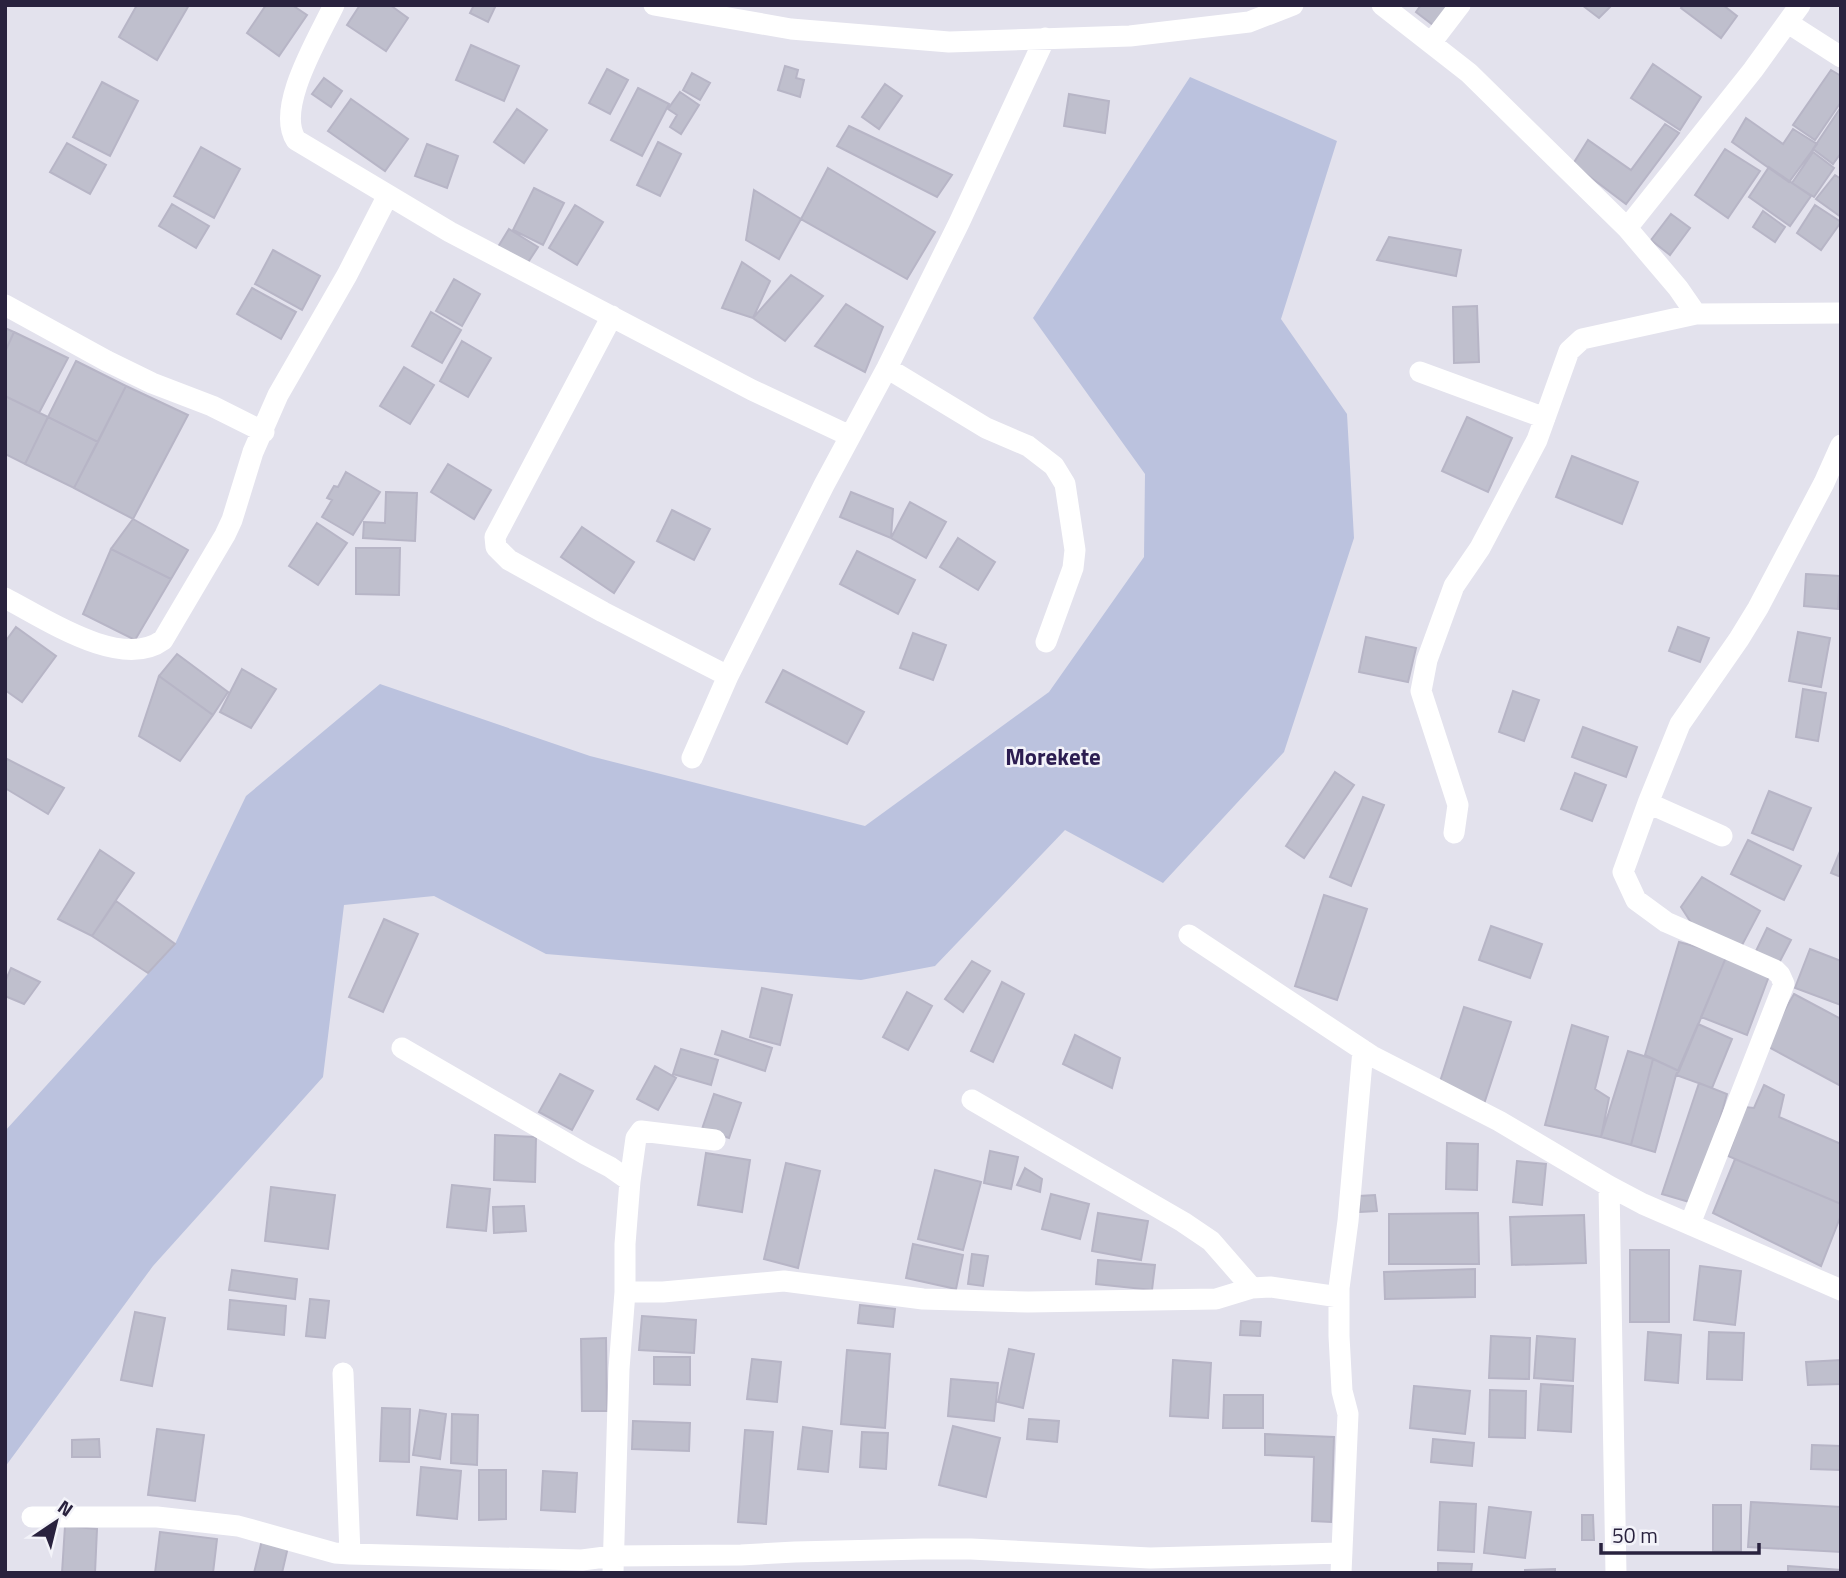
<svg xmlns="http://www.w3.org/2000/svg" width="1846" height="1578" viewBox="0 0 1846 1578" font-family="'Titillium Web',sans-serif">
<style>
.green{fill:#bbc2de}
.building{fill:#bfbfcd;stroke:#b7b5c6;stroke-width:2}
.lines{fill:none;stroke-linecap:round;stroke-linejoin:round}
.minor{stroke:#fff;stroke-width:21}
.labels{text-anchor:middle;stroke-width:5;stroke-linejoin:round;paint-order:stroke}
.quarter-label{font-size:23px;font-weight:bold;fill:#2c1d51;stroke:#f3f3f9}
</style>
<rect width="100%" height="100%" fill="#e3e2ed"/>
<path class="green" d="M 1190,77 L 1337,141 L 1281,319 L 1347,414 L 1354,538 L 1284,752 L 1163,883 L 1065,830 L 935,966 L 861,980 L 546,954 L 434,896 L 344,905 L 323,1077 L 153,1266 L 5,1467 L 5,1131 L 175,944 L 246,796 L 380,684 L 590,756 L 865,826 L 1049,692 L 1144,557 L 1145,474 L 1033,318 Z"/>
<path class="building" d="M 137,5 L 189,5 L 157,60 L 119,37 Z
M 266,5 L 292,5 L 307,15 L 279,56 L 247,33 Z
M 360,5 L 390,5 L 408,18 L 386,51 L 347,25 Z
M 474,5 L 496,5 L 488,22 L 470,13 Z
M 1421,5 L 1455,5 L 1437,28 L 1416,12 Z
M 1582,5 L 1612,5 L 1599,18 Z
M 1683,5 L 1723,5 L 1737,16 L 1721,38 L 1681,8 Z
M 471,45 L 519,66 L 504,101 L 456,80 Z
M 1653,64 L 1701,97 L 1680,130 L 1631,98 Z
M 785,66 L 798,70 L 796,78 L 804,80 L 800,97 L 778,90 Z
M 607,69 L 628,80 L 610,114 L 589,103 Z
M 1831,70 L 1841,76 L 1841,102 L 1815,140 L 1793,125 Z
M 692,73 L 710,83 L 700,100 L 683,90 Z
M 324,78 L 342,91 L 331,107 L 312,94 Z
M 102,82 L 138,101 L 110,156 L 73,137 Z
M 885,84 L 902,96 L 879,129 L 862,117 Z
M 638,88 L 669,104 L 642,156 L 611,140 Z
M 680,92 L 699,105 L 681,134 L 670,127 L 677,115 L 668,109 Z
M 1069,94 L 1109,101 L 1105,133 L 1064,126 Z
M 351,99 L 408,139 L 385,171 L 328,131 Z
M 1841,107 L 1841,153 L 1833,164 L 1813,149 Z
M 517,109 L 547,130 L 524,163 L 494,142 Z
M 1746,118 L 1783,144 L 1793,129 L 1817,144 L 1789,182 L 1732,142 Z
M 1665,124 L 1679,133 L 1626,204 L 1573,164 L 1588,140 L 1631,170 Z
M 849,126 L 952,175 L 937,197 L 837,146 Z
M 658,142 L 681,154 L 660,196 L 637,185 Z
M 67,143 L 106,165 L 90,194 L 50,172 Z
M 427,144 L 458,156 L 447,188 L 415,176 Z
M 201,147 L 240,169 L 214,218 L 174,196 Z
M 1725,149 L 1760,171 L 1728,218 L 1695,195 Z
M 1813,152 L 1834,168 L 1814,197 L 1792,183 Z
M 1769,167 L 1811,196 L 1790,226 L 1749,197 Z
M 828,168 L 935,232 L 907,279 L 801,219 Z
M 1835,175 L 1841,179 L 1841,217 L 1816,199 Z
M 534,188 L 564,203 L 543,245 L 513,230 Z
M 754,190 L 801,219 L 779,259 L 746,240 Z
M 172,204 L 209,226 L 196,248 L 159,226 Z
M 575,205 L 603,222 L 577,265 L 549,248 Z
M 1815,205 L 1841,222 L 1821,250 L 1797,233 Z
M 1763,211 L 1785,227 L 1775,242 L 1753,227 Z
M 1671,214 L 1690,228 L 1670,255 L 1651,240 Z
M 509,229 L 538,247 L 527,264 L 498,247 Z
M 1389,237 L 1461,250 L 1456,276 L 1377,260 Z
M 273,250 L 320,276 L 302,310 L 255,284 Z
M 742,262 L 770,281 L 753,318 L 722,308 Z
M 791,275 L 823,296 L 785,341 L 753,318 Z
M 454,279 L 480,294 L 462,326 L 436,311 Z
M 252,288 L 296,312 L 281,339 L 237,314 Z
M 846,304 L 883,327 L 865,372 L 815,346 Z
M 1477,306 L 1479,362 L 1454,363 L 1453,307 Z
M 431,312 L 461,330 L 442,363 L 412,346 Z
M 5,328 L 14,332 L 5,352 Z
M 14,332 L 68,358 L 39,413 L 5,396 L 5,352 Z
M 462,341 L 491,358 L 468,397 L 440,381 Z
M 76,361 L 126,386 L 98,442 L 48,417 Z
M 404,367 L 434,385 L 410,424 L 380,406 Z
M 126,386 L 188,415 L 133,519 L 74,488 Z
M 5,396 L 48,417 L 25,464 L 5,454 Z
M 48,417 L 98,442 L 74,488 L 25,464 Z
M 1467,417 L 1512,438 L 1488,492 L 1442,471 Z
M 1572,456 L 1638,482 L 1622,524 L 1556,497 Z
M 448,464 L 491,490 L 474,519 L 431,492 Z
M 346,472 L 380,492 L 353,535 L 322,517 L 332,500 L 327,498 L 334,486 L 338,487 Z
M 386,492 L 417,493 L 415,541 L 363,538 L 364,522 L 385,523 Z
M 851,492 L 893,509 L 891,538 L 840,517 Z
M 910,502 L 946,522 L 926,558 L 891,538 Z
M 672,510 L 710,529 L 694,560 L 657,541 Z
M 133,519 L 188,550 L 171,579 L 111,549 Z
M 317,523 L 347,543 L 318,585 L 289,566 Z
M 582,527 L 634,562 L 614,593 L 561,557 Z
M 958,538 L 995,562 L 978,590 L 940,567 Z
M 356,548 L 400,548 L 399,595 L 356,594 Z
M 111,549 L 171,579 L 135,640 L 83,614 Z
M 857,551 L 915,580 L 898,614 L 840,584 Z
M 1806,574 L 1840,576 L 1838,609 L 1804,606 Z
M 16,627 L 56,656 L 22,702 L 5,690 L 5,642 Z
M 1678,627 L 1709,638 L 1700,662 L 1669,651 Z
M 1798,632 L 1830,638 L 1821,687 L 1789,681 Z
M 913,633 L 946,645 L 933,680 L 900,668 Z
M 1366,637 L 1416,648 L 1408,682 L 1359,672 Z
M 177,654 L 228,692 L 213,715 L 159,676 Z
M 242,669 L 276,689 L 251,728 L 220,712 Z
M 783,670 L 864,712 L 847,744 L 766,702 Z
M 159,676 L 213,715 L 180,761 L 139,736 Z
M 1803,689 L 1826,693 L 1818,741 L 1796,737 Z
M 1513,691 L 1539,700 L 1524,741 L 1499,732 Z
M 1583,727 L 1637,747 L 1626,777 L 1572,757 Z
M 5,758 L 64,788 L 48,814 L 5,788 Z
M 1335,772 L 1354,785 L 1304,858 L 1286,846 Z
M 1575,773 L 1606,785 L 1592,821 L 1561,809 Z
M 1769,791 L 1811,808 L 1793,850 L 1752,833 Z
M 1363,797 L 1384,805 L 1351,886 L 1330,877 Z
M 1748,840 L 1801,866 L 1784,900 L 1731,874 Z
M 1841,849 L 1841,877 L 1831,873 Z
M 100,850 L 134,873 L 92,936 L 58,919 Z
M 1702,877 L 1760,911 L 1741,947 L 1692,924 L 1681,907 Z
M 1324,895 L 1367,909 L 1337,1000 L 1295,986 Z
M 116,901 L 175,944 L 148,973 L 92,936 Z
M 384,919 L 418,934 L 383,1012 L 349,997 Z
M 1491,926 L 1542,944 L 1530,978 L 1479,960 Z
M 1767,928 L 1791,940 L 1778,965 L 1755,953 Z
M 1679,942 L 1727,955 L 1679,1071 L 1645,1055 Z
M 1810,949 L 1841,961 L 1841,1005 L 1795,988 Z
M 1727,955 L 1769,976 L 1747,1035 L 1701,1017 Z
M 972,961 L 990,971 L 963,1012 L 945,999 Z
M 11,968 L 40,982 L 24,1004 L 5,996 L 5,982 Z
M 1002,982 L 1024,994 L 993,1062 L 971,1051 Z
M 762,988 L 792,995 L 780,1045 L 750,1037 Z
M 907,992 L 932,1006 L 908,1050 L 883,1037 Z
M 1794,994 L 1841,1019 L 1841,1086 L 1765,1045 Z
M 1464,1007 L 1511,1022 L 1484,1104 L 1438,1088 Z
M 1698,1024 L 1732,1039 L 1712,1088 L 1676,1075 Z
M 1572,1025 L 1608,1037 L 1595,1089 L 1609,1098 L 1601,1137 L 1545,1125 Z
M 722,1031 L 772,1048 L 765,1071 L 715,1054 Z
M 1075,1035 L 1120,1058 L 1112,1088 L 1063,1064 Z
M 681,1049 L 718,1060 L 711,1085 L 673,1074 Z
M 1628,1051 L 1653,1059 L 1631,1145 L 1601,1137 Z
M 1653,1059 L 1679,1071 L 1676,1075 L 1655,1152 L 1631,1145 Z
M 655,1066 L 676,1078 L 658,1110 L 637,1099 Z
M 560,1074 L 593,1091 L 572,1130 L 539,1112 Z
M 1699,1083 L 1727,1094 L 1696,1204 L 1662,1194 Z
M 1764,1085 L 1784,1095 L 1779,1117 L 1841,1144 L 1841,1204 L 1728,1156 L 1745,1107 L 1754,1108 Z
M 714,1094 L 741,1103 L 729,1138 L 702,1129 Z
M 495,1135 L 536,1137 L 535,1182 L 494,1180 Z
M 1447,1143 L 1478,1144 L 1477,1190 L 1446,1189 Z
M 990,1151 L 1018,1157 L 1011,1189 L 984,1183 Z
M 706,1153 L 750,1160 L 742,1212 L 698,1205 Z
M 1735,1159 L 1841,1204 L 1841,1215 L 1821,1266 L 1713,1213 Z
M 1517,1161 L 1546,1164 L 1542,1205 L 1513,1202 Z
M 786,1163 L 820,1171 L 798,1268 L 764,1259 Z
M 1025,1168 L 1042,1179 L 1040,1192 L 1017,1185 Z
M 935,1170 L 981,1182 L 963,1250 L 918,1239 Z
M 452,1185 L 490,1189 L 486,1231 L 447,1227 Z
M 271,1187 L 335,1195 L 328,1249 L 265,1241 Z
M 1051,1194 L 1089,1204 L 1080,1239 L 1042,1229 Z
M 1375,1195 L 1377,1211 L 1360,1212 L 1359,1196 Z
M 524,1206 L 526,1231 L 494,1233 L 493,1207 Z
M 1098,1213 L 1148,1221 L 1141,1260 L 1092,1251 Z
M 1478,1213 L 1479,1264 L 1389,1264 L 1389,1214 Z
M 1584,1215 L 1586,1263 L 1512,1265 L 1510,1217 Z
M 913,1244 L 963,1255 L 956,1289 L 906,1278 Z
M 1630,1250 L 1669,1250 L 1669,1322 L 1630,1322 Z
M 972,1254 L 988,1256 L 983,1286 L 968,1284 Z
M 1098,1260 L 1155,1265 L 1152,1290 L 1096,1284 Z
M 1700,1266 L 1741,1271 L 1735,1325 L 1694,1320 Z
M 1475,1269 L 1475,1297 L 1385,1299 L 1384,1272 Z
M 232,1270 L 297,1279 L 295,1299 L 229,1290 Z
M 310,1299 L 329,1301 L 325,1338 L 306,1336 Z
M 230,1300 L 286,1306 L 284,1335 L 228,1329 Z
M 860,1305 L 895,1309 L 893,1327 L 858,1323 Z
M 135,1312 L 165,1318 L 152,1386 L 121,1380 Z
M 642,1316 L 696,1320 L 694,1353 L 639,1350 Z
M 1241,1321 L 1261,1322 L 1260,1336 L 1240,1335 Z
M 1648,1332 L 1681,1335 L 1678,1383 L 1645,1380 Z
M 1709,1332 L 1744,1333 L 1742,1380 L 1707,1379 Z
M 1491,1336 L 1530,1338 L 1529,1379 L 1489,1378 Z
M 1537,1336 L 1575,1339 L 1573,1381 L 1534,1378 Z
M 606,1338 L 607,1411 L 582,1411 L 581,1339 Z
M 1009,1349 L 1034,1354 L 1023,1408 L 998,1402 Z
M 847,1350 L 890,1354 L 885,1428 L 841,1424 Z
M 654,1357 L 690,1357 L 690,1385 L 654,1384 Z
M 752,1359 L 781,1362 L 777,1402 L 747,1399 Z
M 1173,1360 L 1211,1363 L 1208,1418 L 1170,1416 Z
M 1841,1360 L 1841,1384 L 1808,1385 L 1806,1362 Z
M 951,1379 L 998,1383 L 994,1421 L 948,1416 Z
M 1541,1384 L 1573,1386 L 1571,1432 L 1538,1430 Z
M 1414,1386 L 1470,1391 L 1465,1434 L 1410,1428 Z
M 1490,1390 L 1526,1391 L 1525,1438 L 1489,1437 Z
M 1224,1395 L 1263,1395 L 1263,1428 L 1223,1428 Z
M 382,1408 L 410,1409 L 409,1462 L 380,1461 Z
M 420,1410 L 446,1414 L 440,1459 L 413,1455 Z
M 452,1414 L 478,1415 L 477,1465 L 451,1463 Z
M 1029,1419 L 1059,1421 L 1057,1442 L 1027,1439 Z
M 633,1421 L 690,1423 L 689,1451 L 632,1449 Z
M 953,1426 L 1000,1438 L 986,1497 L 939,1485 Z
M 803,1427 L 832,1431 L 828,1472 L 798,1469 Z
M 157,1429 L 204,1435 L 195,1501 L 148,1495 Z
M 745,1430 L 773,1432 L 766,1524 L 738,1522 Z
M 862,1432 L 888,1433 L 886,1469 L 860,1467 Z
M 1265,1434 L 1334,1437 L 1331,1522 L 1312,1521 L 1314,1457 L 1265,1455 Z
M 99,1439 L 100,1457 L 72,1457 L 72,1440 Z
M 1433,1439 L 1474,1443 L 1472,1466 L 1431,1462 Z
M 1812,1445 L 1841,1446 L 1841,1470 L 1811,1469 Z
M 421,1467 L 461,1471 L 457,1519 L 417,1515 Z
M 479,1470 L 506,1470 L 506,1519 L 479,1520 Z
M 543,1471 L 577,1473 L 575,1512 L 541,1510 Z
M 1440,1502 L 1476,1504 L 1474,1552 L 1438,1550 Z
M 1751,1502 L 1841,1507 L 1841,1552 L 1748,1547 Z
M 1713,1505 L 1741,1505 L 1741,1551 L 1713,1551 Z
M 1489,1507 L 1531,1512 L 1525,1558 L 1484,1553 Z
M 1582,1515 L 1593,1515 L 1594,1540 L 1582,1540 Z
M 65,1526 L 97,1529 L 95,1573 L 62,1573 Z
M 160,1532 L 217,1539 L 213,1573 L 155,1573 Z
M 262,1540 L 288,1547 L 282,1573 L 254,1573 Z
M 1438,1563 L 1472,1564 L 1471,1573 L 1438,1573 Z
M 1788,1566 L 1841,1570 L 1841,1573 L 1788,1573 Z
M 1555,1569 L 1555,1573 L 1525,1573 L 1525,1570 Z"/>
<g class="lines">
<path class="minor" d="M 334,5 C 319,37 275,108 296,140 L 450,232 L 752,390 L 850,436
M 654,5 L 791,29 L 949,42 L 1130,36 L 1249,22 L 1293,5
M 1382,5 L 1469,73 L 1627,228 L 1678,288 L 1696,314 L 1841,313
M 1788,23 L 1841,57
M 1431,43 L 1460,5
M 1627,228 L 1753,70 L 1800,5
M 5,305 L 107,361 L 152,383 L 212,406 L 264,432
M 612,316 L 495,537 L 496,547 L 509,560 L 603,612 L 728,676
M 887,368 L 986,428 L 1028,446 L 1054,466 L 1065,484 L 1075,550 L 1073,568 L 1046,642
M 1420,372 L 1545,418
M 5,598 C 44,618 121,671 163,640 L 225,535 L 232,520 L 253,452 L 278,395 L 347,275 L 388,195
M 692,758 L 728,676 L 824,485 L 887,368 L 959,223 L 1045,38
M 1648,803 L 1623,872 L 1636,900 L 1666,922 L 1775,970 L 1780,975 L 1784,984 L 1690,1224
M 1454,833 L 1458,805 L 1421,691 L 1427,660 L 1454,586 L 1480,548 L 1537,440 L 1569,351 L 1582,339 L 1696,314
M 1722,836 L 1648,803 L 1680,724 L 1739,639 L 1758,608 L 1824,483 L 1841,445
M 1189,935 L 1372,1056 L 1499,1121 L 1609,1186 L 1643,1204 L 1841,1290
M 402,1048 L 585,1154 L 610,1167 L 630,1181
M 972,1100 L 1183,1222 L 1211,1241 L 1252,1288
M 1609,1186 L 1616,1573
M 625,1292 L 663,1292 L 784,1281 L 923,1299 L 1028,1302 L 1216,1299 L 1252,1288 L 1270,1287 L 1339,1297
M 343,1373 L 350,1554
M 32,1517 L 157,1517 L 238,1526 L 335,1553 L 350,1554 L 582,1560 L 613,1556 L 741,1555 L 795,1552 L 923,1549 L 971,1549 L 1150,1558 L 1342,1553
M 613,1573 L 619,1369 L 625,1292 L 625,1244 L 630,1181 L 636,1138 L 641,1131 L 715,1140
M 1341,1573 L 1348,1414 L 1342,1391 L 1339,1336 L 1339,1288 L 1348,1221 L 1363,1050"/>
</g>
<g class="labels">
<g class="quarter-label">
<text x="1053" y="765">Morekete</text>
</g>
</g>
<rect width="1846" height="1578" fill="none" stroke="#29223e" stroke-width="14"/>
<g transform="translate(56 1522) rotate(35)" stroke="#f3f3f9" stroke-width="5" paint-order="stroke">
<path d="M0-5L12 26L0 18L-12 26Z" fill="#29223e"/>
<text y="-10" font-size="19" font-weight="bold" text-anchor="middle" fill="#29223e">N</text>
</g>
<path d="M1601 1543v10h158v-10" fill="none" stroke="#29223e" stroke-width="3.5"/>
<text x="1612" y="1543" font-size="21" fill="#29223e" stroke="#f3f3f9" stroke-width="5" paint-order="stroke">50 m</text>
</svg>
